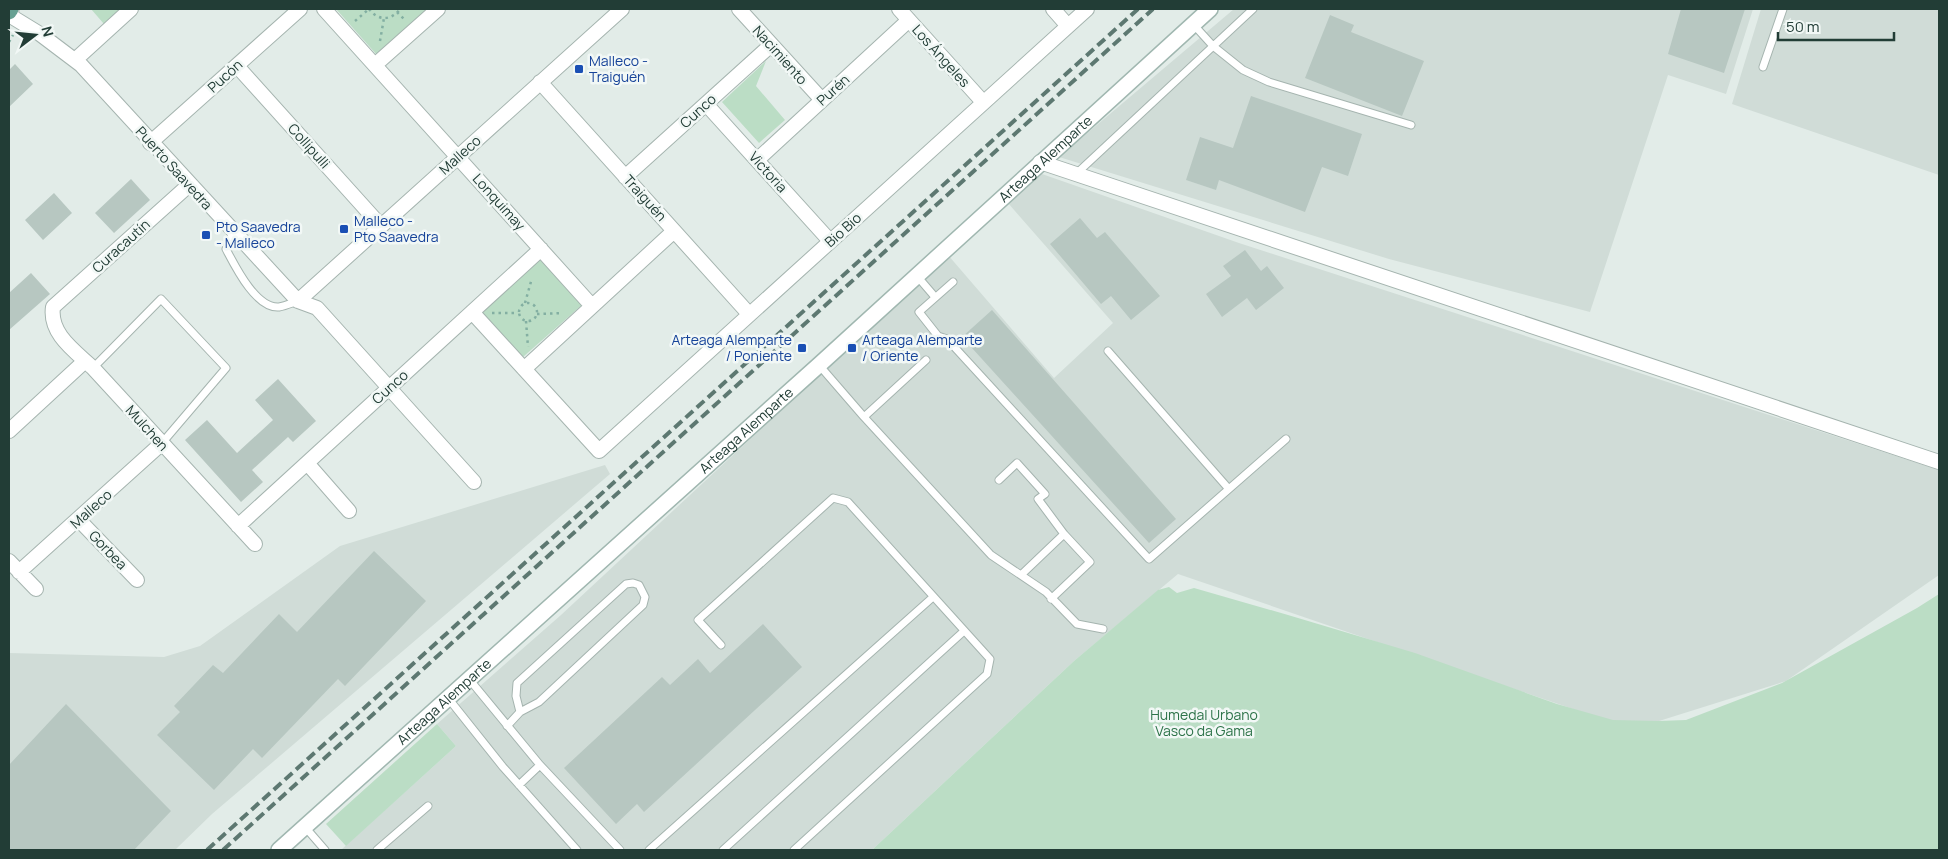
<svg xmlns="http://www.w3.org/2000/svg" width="1948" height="859" viewBox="0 0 1948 859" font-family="Manrope,sans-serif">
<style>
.built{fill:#d0dcd7}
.green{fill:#bbddc5}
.building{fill:#b7c7c1}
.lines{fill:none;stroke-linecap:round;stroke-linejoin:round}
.service-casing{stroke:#a5b4af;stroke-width:9}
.minor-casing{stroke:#a5b4af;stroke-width:16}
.secondary-casing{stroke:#a0b7b0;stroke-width:18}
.primary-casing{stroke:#c1c9c7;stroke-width:18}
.path{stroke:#83afa2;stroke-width:2.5;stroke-dasharray:2.5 4;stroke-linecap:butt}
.service{stroke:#fff;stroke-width:7}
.minor{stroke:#fff;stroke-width:14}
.secondary{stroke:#fff;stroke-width:15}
.primary{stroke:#67a193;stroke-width:15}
.rail{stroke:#5d7871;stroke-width:4;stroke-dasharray:10 5;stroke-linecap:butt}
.transit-dot{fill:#1a4fb4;stroke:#f2f8f6;stroke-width:2}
.labels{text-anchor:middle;stroke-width:5;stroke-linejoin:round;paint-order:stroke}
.street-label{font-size:14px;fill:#223d36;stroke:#f2f8f6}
.transit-label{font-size:14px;fill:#164399;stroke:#f2f8f6;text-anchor:start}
.park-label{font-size:14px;fill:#2d7349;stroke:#f2f8f6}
</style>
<rect width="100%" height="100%" fill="#e2ece8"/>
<path class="built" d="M 1234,9 L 1753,9 L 1726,94 L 1668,75 L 1590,312 L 1389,259 L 1059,157 Z
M 1761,9 L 1939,9 L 1939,175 L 1732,104 Z
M 1042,174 L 1239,243 L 1939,470 L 1939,575 L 1786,681 L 1659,721 L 1614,723 L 1178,574 L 1074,661 L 872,850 L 341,850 L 456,746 L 437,724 L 561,615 L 948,255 L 1054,378 L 1113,323 L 1008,203 Z
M 605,465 L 610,474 L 212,814 L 175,850 L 9,850 L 9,653 L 164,657 L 200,646 L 340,546 Z"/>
<path class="green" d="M 91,9 L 120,9 L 104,24 Z
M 336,9 L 428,9 L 377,55 Z
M 766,61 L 756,86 L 785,120 L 759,143 L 722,102 Z
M 538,254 L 583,304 L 523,357 L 479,310 Z
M 1169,587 L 1177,593 L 1194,588 L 1288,615 L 1415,653 L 1557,704 L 1613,720 L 1658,721 L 1686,720 L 1782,683 L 1917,608 L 1939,594 L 1939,850 L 872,850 L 1074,661 L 1158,590 Z
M 437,724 L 456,746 L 346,846 L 326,824 Z"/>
<path class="building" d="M 1681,9 L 1745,9 L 1724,73 L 1668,54 Z
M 1330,15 L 1354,25 L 1351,32 L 1424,61 L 1402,116 L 1305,78 Z
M 15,64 L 33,84 L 9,107 L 9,70 Z
M 1251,96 L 1362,134 L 1348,176 L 1322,167 L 1305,212 L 1219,180 L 1216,190 L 1186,180 L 1200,137 L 1233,148 Z
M 131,179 L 150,200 L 114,233 L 95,213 Z
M 54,193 L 72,213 L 43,240 L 25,220 Z
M 1080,218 L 1097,238 L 1105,232 L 1160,296 L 1131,320 L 1111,296 L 1101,304 L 1050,244 Z
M 1245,250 L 1261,271 L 1267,266 L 1284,288 L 1256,310 L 1247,298 L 1222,317 L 1206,294 L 1231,276 L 1223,266 Z
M 31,273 L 50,294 L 9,330 L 9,293 Z
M 992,310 L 1176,519 L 1149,543 L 962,337 Z
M 278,379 L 316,421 L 293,442 L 288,437 L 252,470 L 263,482 L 241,502 L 185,440 L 207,420 L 237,453 L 273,420 L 255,400 Z
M 374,551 L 426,601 L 345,686 L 338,679 L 262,758 L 253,749 L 214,790 L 157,735 L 180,712 L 174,706 L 213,665 L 223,673 L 279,614 L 297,632 Z
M 763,624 L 802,667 L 644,812 L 637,804 L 616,824 L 564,768 L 662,677 L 670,685 L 698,659 L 710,673 Z
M 66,704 L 171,811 L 134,850 L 9,850 L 9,765 Z"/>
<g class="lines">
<defs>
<path id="service" d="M 1193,24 L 1213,46 L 1243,70 L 1269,82 L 1411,125
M 1763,67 L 1783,9
M 1076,174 L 1253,9
M 233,233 L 226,249 C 235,266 256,309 279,307 C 285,306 292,303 298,301
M 917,276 L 935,297
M 953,282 L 919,312 L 938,336 L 947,339 L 1149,559 L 1286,439
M 1108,351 L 1228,488
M 819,365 L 864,417 L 991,555 L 1046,592 L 1077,624 L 1103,629
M 93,368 L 161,299 L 226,368 L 162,443
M 864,417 L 926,360
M 999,480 L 1017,463 L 1045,494 L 1038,499 L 1064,534
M 1021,575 L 1064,534 L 1090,562 L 1051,599
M 721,645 L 698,620 L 833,498 L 848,502 L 990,659 L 987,674 L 794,850
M 469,679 L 540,765 L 620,850
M 448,698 L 503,767 L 577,850
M 507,726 L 520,712 L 539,702 L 643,605 L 645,597 L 639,585 L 633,583 L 626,584 L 517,683 L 516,696 L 520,712
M 519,785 L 540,765
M 305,827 L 325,850
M 377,850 L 428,806
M 649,850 L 933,597
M 723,850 L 964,631"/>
<path id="minor" d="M 324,9 L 592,306
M 739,9 L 822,100
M 899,9 L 983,102
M 1053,9 L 1068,26
M 9,15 L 40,34 L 81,65 L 298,301 L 317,308 L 474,482
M 75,60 L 131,9
M 375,65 L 438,9
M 237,66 L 381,226
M 540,82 L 749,314
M 706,104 L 830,241
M 150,143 L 300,9
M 757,160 L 909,20
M 1040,162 L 1939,462
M 625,177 L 771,45
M 189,185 L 53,307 C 49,334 75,351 93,368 L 255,544
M 298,301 L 622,9
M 472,312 L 599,451 L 1087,9
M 524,369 L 674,231
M 9,431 L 85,361
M 307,463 L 349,511
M 79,520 L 137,580
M 238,526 L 541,249
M 9,561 L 36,589
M 19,572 L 161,444"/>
<g id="secondary">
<path id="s1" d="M 279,850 L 819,365 L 1210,9"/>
</g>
<path id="primary" d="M 9,12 L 11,9"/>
</defs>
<use href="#service" class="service-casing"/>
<use href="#minor" class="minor-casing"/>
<use href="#secondary" class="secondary-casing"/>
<use href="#primary" class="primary-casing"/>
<path class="path" d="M 369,9 C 378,21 391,21 400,9
M 397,12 L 405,20
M 355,21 L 369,9
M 380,41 L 384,18
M 9,42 L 13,35
M519 312a9 9 0 1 1 18 0a9 9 0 1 1-18 0Z
M 525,303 L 532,278
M 492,313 L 518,313
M 537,314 L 563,313
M 526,321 L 528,347"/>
<use href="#service" class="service"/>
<use href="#minor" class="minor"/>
<use href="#secondary" class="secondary"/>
<use href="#primary" class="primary"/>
<path class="rail" d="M 207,850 L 1138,9
M 223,850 L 1153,9"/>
</g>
<g class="transit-dot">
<rect x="574" y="64" width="10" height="10" rx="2.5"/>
<rect x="339" y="224" width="10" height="10" rx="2.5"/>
<rect x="201" y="230" width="10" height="10" rx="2.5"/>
<rect x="797" y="343" width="10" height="10" rx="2.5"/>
<rect x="847" y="343" width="10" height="10" rx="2.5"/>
</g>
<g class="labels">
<g class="street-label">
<text transform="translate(780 55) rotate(48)" y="5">Nacimiento</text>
<text transform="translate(941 56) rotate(48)" y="5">Los Ángeles</text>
<text transform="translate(225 76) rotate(-42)" y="5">Pucón</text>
<text transform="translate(833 90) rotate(-42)" y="5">Purén</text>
<text transform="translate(698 111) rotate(-42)" y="5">Cunco</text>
<text transform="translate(309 146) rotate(48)" y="5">Collipulli</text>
<text transform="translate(460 155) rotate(-42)" y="5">Malleco</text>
<text dy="5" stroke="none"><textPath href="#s1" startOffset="1032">Arteaga Alemparte</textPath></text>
<text transform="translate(174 168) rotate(48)" y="5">Puerto Saavedra</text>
<text transform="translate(768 172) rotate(48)" y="5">Victoria</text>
<text transform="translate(645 198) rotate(48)" y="5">Traiguén</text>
<text transform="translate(499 202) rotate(48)" y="5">Lonquimay</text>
<text transform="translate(843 230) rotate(-42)" y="5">Bio Bio</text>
<text transform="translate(121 246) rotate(-42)" y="5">Curacautín</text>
<text transform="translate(390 387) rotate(-42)" y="5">Cunco</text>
<text transform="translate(147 428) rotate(48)" y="5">Mulchen</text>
<text dy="5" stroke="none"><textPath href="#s1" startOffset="628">Arteaga Alemparte</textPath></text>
<text transform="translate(91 509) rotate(-42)" y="5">Malleco</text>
<text transform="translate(108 550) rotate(46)" y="5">Gorbea</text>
<text dy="5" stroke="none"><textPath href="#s1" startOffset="222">Arteaga Alemparte</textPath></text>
</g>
<g class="transit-label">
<text x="589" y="66">Malleco -<tspan x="589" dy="16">Traiguén</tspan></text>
<text x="354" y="226">Malleco -<tspan x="354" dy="16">Pto Saavedra</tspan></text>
<text x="216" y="232">Pto Saavedra<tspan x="216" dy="16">- Malleco</tspan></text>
<text x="792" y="345" text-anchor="end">Arteaga Alemparte<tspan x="792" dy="16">/ Poniente</tspan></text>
<text x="862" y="345">Arteaga Alemparte<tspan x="862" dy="16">/ Oriente</tspan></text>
</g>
<g class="park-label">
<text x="1204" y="720">Humedal Urbano<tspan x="1204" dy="16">Vasco da Gama</tspan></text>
</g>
</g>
<rect width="1948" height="859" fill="none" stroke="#223d36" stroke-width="20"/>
<g transform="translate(35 35) rotate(74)" stroke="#f2f8f6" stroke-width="4" paint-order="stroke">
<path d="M0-4L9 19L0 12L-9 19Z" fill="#223d36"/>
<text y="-8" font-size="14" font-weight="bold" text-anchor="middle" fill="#223d36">N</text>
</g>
<path d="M1778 32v8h116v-8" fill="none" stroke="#223d36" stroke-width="2.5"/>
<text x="1786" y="32" font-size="15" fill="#223d36" stroke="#f2f8f6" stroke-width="4" paint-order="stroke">50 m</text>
</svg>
